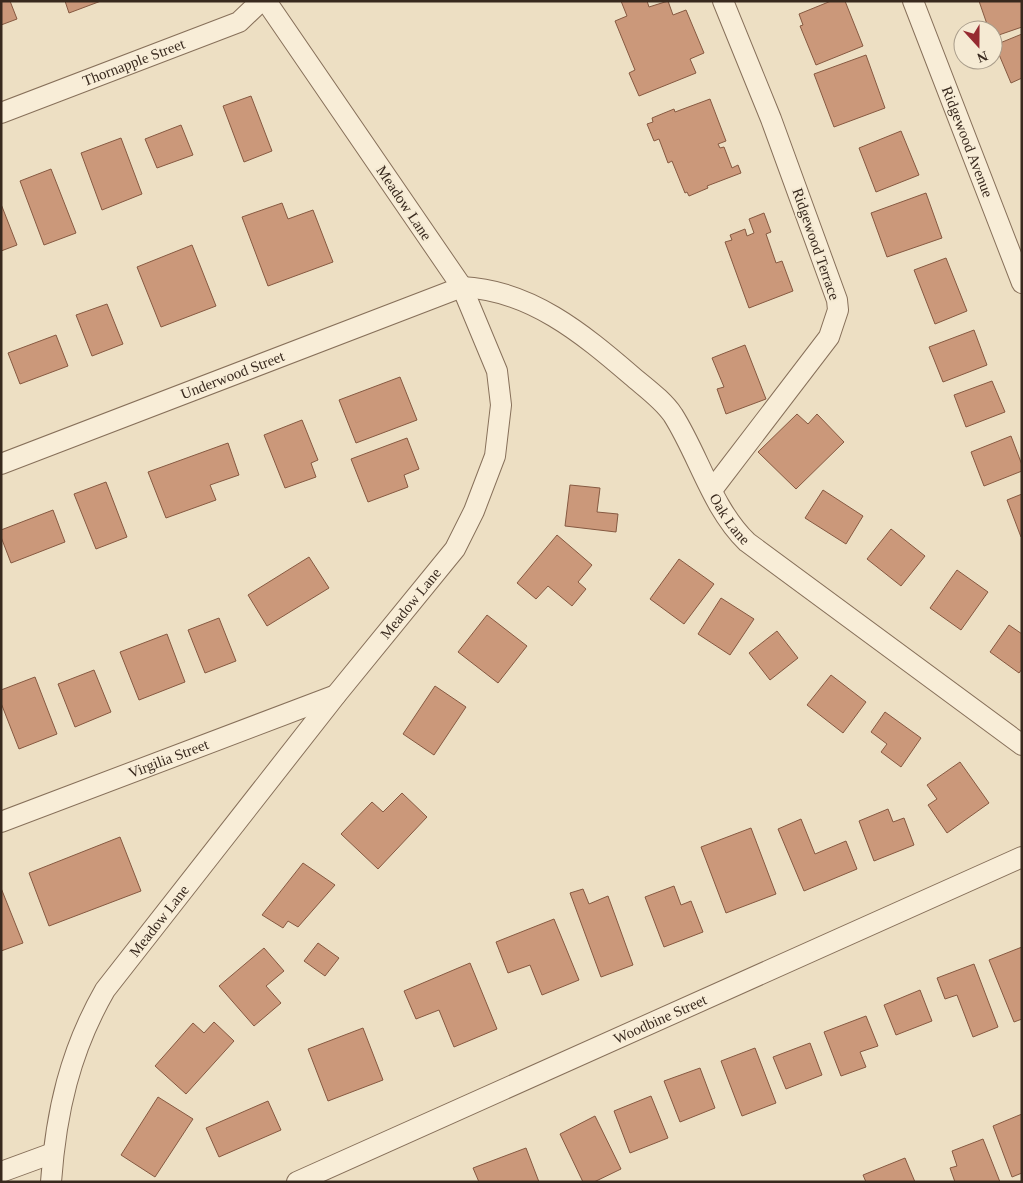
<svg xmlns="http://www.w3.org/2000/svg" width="1023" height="1183" viewBox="0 0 1023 1183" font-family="'Times New Roman',serif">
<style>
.building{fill:#cb987a;stroke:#865941}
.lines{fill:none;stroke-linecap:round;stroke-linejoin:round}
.minor-casing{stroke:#87705a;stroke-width:22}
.minor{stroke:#f8edd7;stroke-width:20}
.labels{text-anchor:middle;stroke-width:4;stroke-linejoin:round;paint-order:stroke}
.street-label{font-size:15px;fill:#38291e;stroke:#f5ead3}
</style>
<rect width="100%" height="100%" fill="#eddfc3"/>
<path class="building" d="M 1,1 L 10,1 L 17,19 L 1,25 Z
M 65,1 L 101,1 L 69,13 Z
M 621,1 L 647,1 L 649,7 L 668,1 L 673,15 L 686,10 L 704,53 L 690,59 L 696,73 L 639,96 L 629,73 L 635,70 L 615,21 L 627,16 Z
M 831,1 L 845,1 L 863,46 L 816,65 L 800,26 L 803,25 L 799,14 Z
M 979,1 L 1022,1 L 1022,27 L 993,37 L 993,30 L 989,30 Z
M 1022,34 L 1022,78 L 1011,83 L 995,45 Z
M 866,55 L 885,108 L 834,127 L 814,74 Z
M 251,96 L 272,151 L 244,162 L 223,106 Z
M 710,99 L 726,141 L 718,144 L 720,148 L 724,147 L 732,168 L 738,165 L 741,173 L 707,186 L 708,188 L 689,196 L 687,192 L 685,193 L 672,161 L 668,163 L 659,139 L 654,141 L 647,124 L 653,122 L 652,118 L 674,109 L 675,112 Z
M 181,125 L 193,155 L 157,168 L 145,139 Z
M 901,131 L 919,175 L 876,192 L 859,148 Z
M 121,138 L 142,194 L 102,210 L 81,153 Z
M 51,169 L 76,233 L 44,245 L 20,181 Z
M 926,193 L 942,238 L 887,257 L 871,213 Z
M 282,203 L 288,219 L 313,210 L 333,262 L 268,286 L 242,217 Z
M 1,204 L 17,245 L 1,251 Z
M 764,213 L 771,232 L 766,234 L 776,263 L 782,261 L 793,291 L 749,308 L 725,242 L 732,240 L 730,235 L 745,229 L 747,236 L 754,233 L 749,219 Z
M 192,245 L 216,306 L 161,327 L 137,267 Z
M 946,258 L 967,311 L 935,324 L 914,270 Z
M 107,304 L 123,344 L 92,356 L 76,315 Z
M 974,330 L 987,365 L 943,382 L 929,347 Z
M 56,335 L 68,366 L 20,384 L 8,353 Z
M 745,345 L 766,399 L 726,414 L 717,389 L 724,387 L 712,358 Z
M 400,377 L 417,420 L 356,443 L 339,400 Z
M 992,381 L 1005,412 L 966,427 L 954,395 Z
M 797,414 L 808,424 L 817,414 L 844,442 L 796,489 L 758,452 Z
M 302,420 L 318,460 L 311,463 L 316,477 L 285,488 L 264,435 Z
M 1011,436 L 1022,465 L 1022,471 L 984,486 L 971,452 Z
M 407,438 L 419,469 L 404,475 L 408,487 L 368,502 L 351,459 Z
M 228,443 L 239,475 L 210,485 L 216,500 L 166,518 L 148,472 Z
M 106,482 L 127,537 L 96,549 L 74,494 Z
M 570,485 L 600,488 L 597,512 L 618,514 L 616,532 L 565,526 Z
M 823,490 L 863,516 L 846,544 L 805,518 Z
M 1022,494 L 1022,536 L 1021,537 L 1007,500 Z
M 53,510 L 65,542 L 11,563 L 1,537 L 1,530 Z
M 891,529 L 925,556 L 901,586 L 867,559 Z
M 557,535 L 592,565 L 578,582 L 586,589 L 572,606 L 548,586 L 536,599 L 517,583 Z
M 309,557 L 329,588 L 267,626 L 248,595 Z
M 679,559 L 714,584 L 684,624 L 650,599 Z
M 957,570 L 988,592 L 961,630 L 930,608 Z
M 721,598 L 754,619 L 730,655 L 698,634 Z
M 487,615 L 527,646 L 498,683 L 458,652 Z
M 219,618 L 236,661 L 205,673 L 188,630 Z
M 1009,625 L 1022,634 L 1022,669 L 1019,673 L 990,652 Z
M 777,631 L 798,658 L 770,680 L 749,653 Z
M 167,634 L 185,682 L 139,700 L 120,652 Z
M 94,670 L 111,712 L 75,727 L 58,684 Z
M 831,675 L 866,702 L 843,733 L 807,705 Z
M 35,677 L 57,734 L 19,749 L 1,703 L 1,690 Z
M 435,686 L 466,707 L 434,755 L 403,734 Z
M 885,712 L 921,738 L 901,767 L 881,752 L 887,744 L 871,732 Z
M 960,762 L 989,803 L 947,833 L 928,805 L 937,799 L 927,785 Z
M 402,793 L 427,817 L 378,869 L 341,834 L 372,802 L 383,812 Z
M 888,809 L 893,822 L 904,818 L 914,845 L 874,861 L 859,821 Z
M 801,819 L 815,854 L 846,841 L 857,869 L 804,891 L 778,829 Z
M 751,828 L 776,894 L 726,913 L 701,847 Z
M 120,837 L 141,891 L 49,926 L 29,873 Z
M 303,863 L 335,885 L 298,927 L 288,921 L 283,928 L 262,915 Z
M 674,886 L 681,905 L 691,901 L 703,932 L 664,947 L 645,897 Z
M 1,888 L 23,943 L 1,951 Z
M 583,889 L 589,904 L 608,896 L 633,965 L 601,977 L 570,893 Z
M 554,919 L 579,980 L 542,995 L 530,965 L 508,973 L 496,942 Z
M 318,943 L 339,958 L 325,976 L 304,961 Z
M 1022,947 L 1022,1019 L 1014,1022 L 989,960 Z
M 264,948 L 284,971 L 266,986 L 281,1003 L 254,1026 L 219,986 Z
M 470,963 L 497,1029 L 454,1047 L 439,1010 L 416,1019 L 404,991 Z
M 974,964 L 998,1027 L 973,1037 L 957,995 L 945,999 L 937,978 Z
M 920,990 L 932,1021 L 896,1035 L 884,1005 Z
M 866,1016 L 878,1046 L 860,1052 L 866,1067 L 841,1076 L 824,1032 Z
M 214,1022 L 234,1041 L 186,1094 L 155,1066 L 193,1023 L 204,1033 Z
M 363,1028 L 383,1080 L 328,1101 L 308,1049 Z
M 810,1043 L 822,1075 L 786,1089 L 773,1057 Z
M 755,1048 L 776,1103 L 742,1116 L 721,1061 Z
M 700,1068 L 715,1108 L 680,1122 L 664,1081 Z
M 651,1096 L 668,1138 L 630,1153 L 614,1111 Z
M 158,1097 L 193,1119 L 155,1177 L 121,1155 Z
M 268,1101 L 281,1130 L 219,1157 L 206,1128 Z
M 1022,1114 L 1022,1173 L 1012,1177 L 993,1126 Z
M 595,1116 L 621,1169 L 594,1182 L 583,1182 L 560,1134 Z
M 983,1139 L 1000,1182 L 955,1182 L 950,1168 L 957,1166 L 952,1151 Z
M 526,1148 L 539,1182 L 479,1182 L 473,1168 Z
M 905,1158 L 915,1182 L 866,1182 L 863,1175 Z"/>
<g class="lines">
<defs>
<g id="minor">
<path id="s1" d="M 913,1 L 1022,283"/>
<path id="s2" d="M 1,113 L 239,22 L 261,1"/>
<path id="s3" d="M 1,464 L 462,287 C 530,290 582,333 632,376 C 646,388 663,400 673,415 C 699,456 712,508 747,542 L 1022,745"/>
<path d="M 712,490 L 829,337 L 838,310 L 837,300 L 771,119 L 723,1"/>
<path id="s4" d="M 1,822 L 336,695"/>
<path d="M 1,1172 L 53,1153"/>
<path id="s5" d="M 51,1182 C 56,1112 70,1051 105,990 L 336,695 L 455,549 L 474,511 L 495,456 L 501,405 L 497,371 L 462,287 L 266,1"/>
<path id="s6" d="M 297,1182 L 1022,857"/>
</g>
</defs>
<use href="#minor" class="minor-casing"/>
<use href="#minor" class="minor"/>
</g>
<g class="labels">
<g class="street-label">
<text dy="5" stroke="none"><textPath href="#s2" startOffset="142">Thornapple Street</textPath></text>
<text dy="5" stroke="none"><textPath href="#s1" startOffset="151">Ridgewood Avenue</textPath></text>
<text transform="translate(404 203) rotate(56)" y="5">Meadow Lane</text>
<text transform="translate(816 244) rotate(71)" y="5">Ridgewood Terrace</text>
<text dy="5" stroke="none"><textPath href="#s3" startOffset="248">Underwood Street</textPath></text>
<text dy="5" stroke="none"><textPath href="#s3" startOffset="865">Oak Lane</textPath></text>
<text dy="5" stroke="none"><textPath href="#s5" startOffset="694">Meadow Lane</textPath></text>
<text dy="5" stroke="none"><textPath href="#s4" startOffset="179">Virgilia Street</textPath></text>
<text dy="5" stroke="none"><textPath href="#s5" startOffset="289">Meadow Lane</textPath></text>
<text dy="5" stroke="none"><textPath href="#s6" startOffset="398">Woodbine Street</textPath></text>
</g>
</g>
<rect width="1023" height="1183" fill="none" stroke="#38291e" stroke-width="5"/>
<g transform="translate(978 45) rotate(159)"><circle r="24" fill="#f5ead3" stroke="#a99d8b"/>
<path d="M0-4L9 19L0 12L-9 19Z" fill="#962b31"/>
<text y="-8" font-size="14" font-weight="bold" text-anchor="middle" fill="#38291e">N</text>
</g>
</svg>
